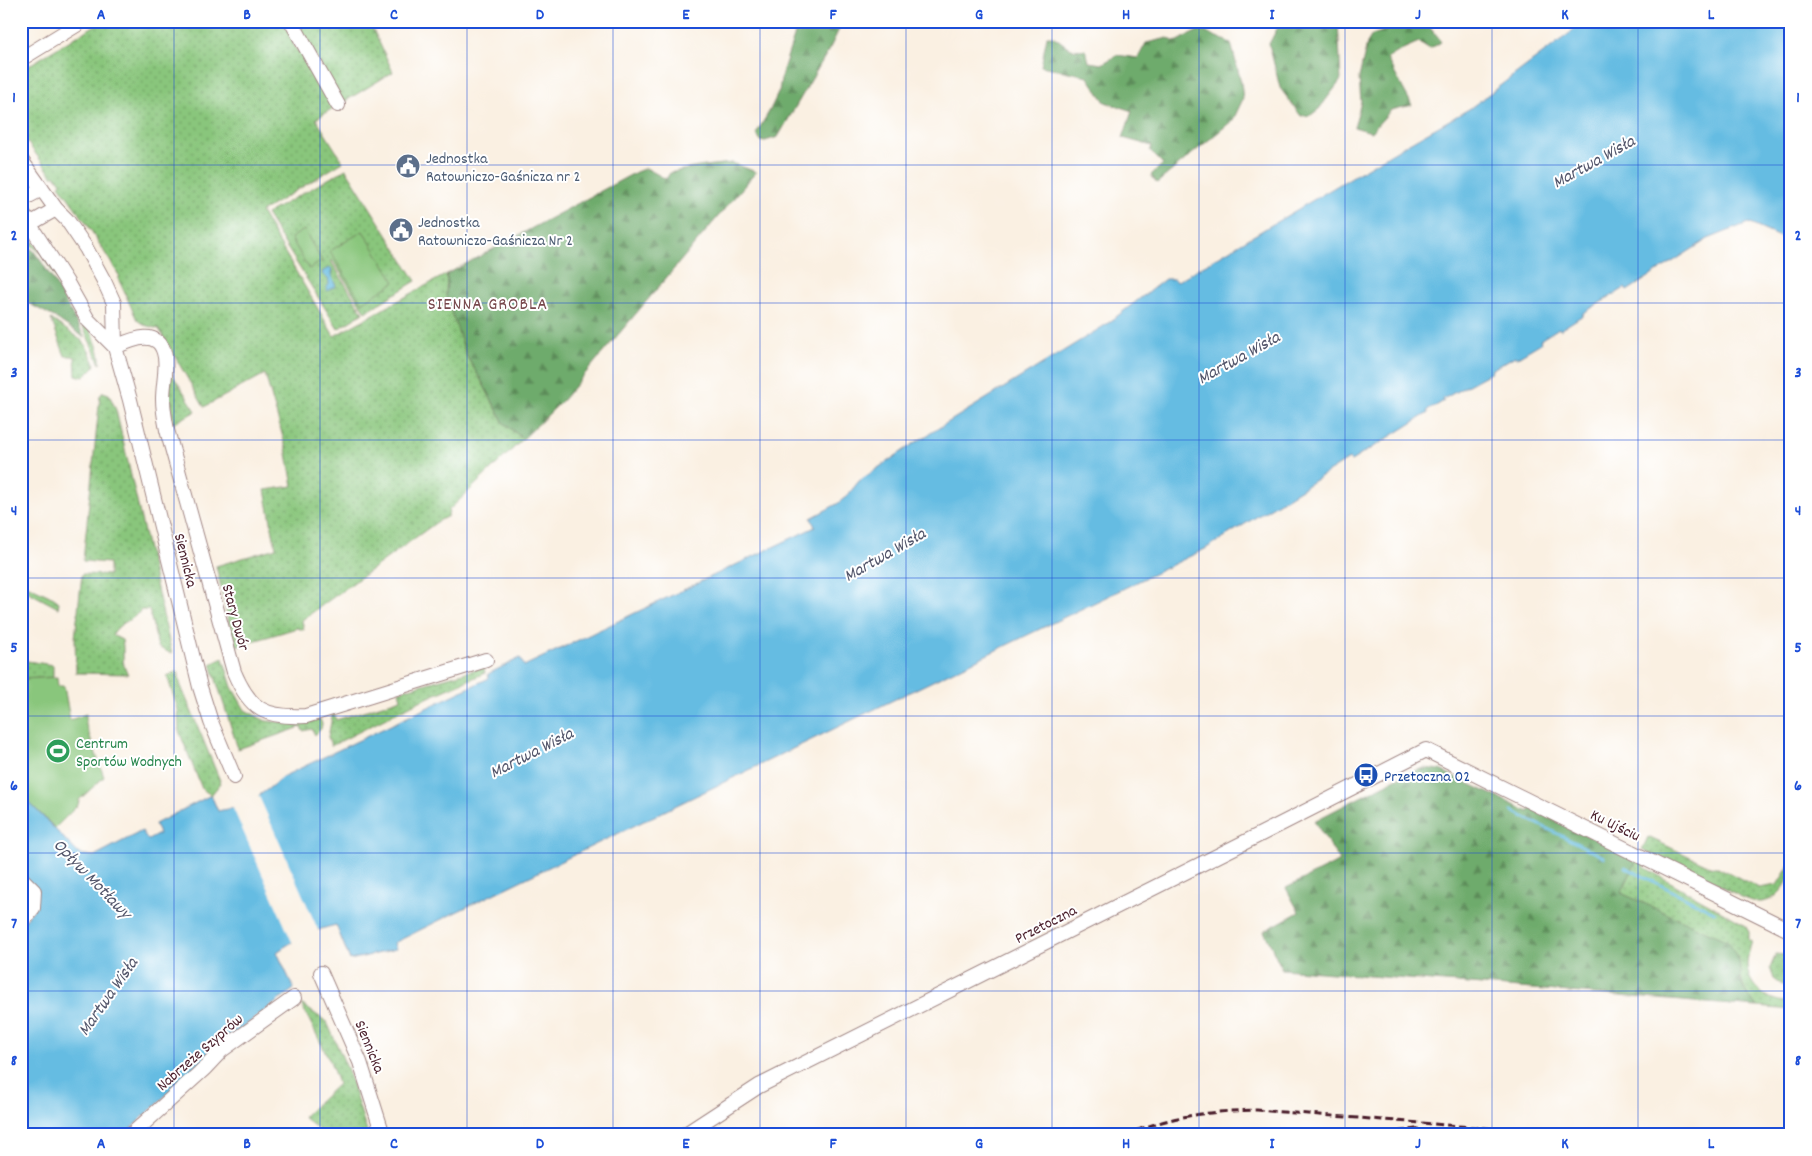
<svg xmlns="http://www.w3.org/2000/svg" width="1812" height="1156" viewBox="0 0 1812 1156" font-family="Dekko,sans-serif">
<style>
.grass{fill:url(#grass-dots);stroke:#6a7254}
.forest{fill:url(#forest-firs);stroke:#5c654c}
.wetland{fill:url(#wetland-marsh);stroke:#6a7254}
.park{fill:#89c67c;stroke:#6a7254}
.water{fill:#65bce2;stroke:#586e86}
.pier{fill:#faf0e2}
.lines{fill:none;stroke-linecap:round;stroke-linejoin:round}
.stream{stroke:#65bce2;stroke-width:3}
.minor-casing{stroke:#a28886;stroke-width:16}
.minor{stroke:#fff;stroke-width:14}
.rail{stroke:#4a1f2b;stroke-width:3;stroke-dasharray:8 4;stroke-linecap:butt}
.grid{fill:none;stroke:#1d4ed8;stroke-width:1;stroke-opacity:0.55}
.labels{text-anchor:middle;stroke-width:4;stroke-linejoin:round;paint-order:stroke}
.service-label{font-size:16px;fill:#4e5e75;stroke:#fff;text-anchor:start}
.street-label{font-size:16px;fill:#4a1f2b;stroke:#fff}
.leisure-label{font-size:16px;fill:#27864d;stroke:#fff;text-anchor:start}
.transit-label{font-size:16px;fill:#164399;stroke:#fff;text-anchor:start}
.water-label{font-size:18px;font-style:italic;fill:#53566b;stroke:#fff}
.neighbourhood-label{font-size:18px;letter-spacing:1px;fill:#78494d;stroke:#fff}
.neatline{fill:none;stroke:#1d4ed8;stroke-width:2}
.grid-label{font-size:16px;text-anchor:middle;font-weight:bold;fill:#1d4ed8}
</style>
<defs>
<pattern id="grass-dots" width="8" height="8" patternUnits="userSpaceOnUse" patternTransform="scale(1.25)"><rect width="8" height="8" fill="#89c67c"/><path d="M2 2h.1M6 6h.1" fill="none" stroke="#72a066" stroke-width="1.8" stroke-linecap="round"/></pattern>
<pattern id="forest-firs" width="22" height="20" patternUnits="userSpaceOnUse" patternTransform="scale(1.25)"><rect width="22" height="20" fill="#6eab6c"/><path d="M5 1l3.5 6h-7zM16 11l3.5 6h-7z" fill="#5c8b59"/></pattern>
<pattern id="wetland-marsh" width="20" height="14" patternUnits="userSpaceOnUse" patternTransform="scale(1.25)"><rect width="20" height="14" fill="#89c67c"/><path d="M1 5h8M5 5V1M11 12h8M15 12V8" fill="none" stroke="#72a066"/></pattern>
</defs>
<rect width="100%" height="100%" fill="#fff"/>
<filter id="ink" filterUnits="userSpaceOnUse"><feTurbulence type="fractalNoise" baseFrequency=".02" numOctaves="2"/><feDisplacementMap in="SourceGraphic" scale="10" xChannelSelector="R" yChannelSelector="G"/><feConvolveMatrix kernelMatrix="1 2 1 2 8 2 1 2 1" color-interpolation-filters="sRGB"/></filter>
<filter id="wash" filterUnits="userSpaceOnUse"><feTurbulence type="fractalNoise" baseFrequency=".0096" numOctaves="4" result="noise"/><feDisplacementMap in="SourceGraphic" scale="20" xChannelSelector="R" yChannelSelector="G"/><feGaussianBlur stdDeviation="1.12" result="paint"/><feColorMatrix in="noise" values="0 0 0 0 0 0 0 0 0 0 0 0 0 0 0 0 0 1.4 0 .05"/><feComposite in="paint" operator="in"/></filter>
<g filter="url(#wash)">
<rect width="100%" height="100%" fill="#faf0e2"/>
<path class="grass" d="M 102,21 L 285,21 L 293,35 L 291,39 L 297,51 L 301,51 L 333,108 L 316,119 L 343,162 L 261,212 L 334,336 L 447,274 L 446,296 L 467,357 L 480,378 L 504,423 L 523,439 L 449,510 L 448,516 L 437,522 L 302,620 L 304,630 L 297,628 L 237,646 L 231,632 L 216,566 L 276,548 L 265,490 L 293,486 L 286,448 L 265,374 L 204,407 L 159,329 L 144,325 L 137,320 L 118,278 L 120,277 L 87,224 L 59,185 L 61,183 L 55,175 L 53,177 L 21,134 L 21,70 Z
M 295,21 L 377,21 L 371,25 L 393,72 L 342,103 Z
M 346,169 L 416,281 L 365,312 L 333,261 L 331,261 L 363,313 L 338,329 L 266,214 Z
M 26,235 L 29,235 C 46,261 104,335 100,364 L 83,327 L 56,277 L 39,251 L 22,239 L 21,236 Z
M 51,319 L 84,342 L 95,363 L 94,367 L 84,377 L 76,375 L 75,357 L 72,356 L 65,356 Z
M 170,371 L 196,411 L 173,424 L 170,396 Z
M 103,392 L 109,394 L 116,410 L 172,654 L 158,647 L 149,610 L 141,610 C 131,623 121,620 112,635 L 122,640 C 125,651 120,664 128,674 L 76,673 L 75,638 L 82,574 L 109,575 L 109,563 L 83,561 L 100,396 Z
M 223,658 L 232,687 L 245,710 L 266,721 L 294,723 L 320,719 L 322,724 L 321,729 L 315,735 L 312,729 L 303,731 L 301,727 L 238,749 L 211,664 Z
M 21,660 L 53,665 L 53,678 L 21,679 Z
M 484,667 L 485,673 L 420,701 L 331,746 L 328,737 L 333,712 L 336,720 L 401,699 L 399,691 Z
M 177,671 L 181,686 L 221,783 L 211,795 L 202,789 L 179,731 L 178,710 L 167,676 Z
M 1648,837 L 1712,867 L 1718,867 L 1759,888 L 1777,885 L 1789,866 L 1791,867 C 1791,882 1777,901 1761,902 C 1746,903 1720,884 1705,877 C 1684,868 1663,861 1642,850 Z
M 1637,860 L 1645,864 L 1644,867 L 1744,924 L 1749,932 L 1749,941 L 1752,941 C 1750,949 1747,956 1747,965 C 1748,988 1769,1003 1791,1002 L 1791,1010 L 1757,1007 L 1745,991 L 1739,971 L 1621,893 Z
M 1791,951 L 1791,986 L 1782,985 L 1774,979 L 1770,968 L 1776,954 L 1783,955 Z
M 301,1004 L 327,1022 L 347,1068 L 368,1135 L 325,1135 L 303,1117 L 338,1084 L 330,1061 Z"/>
<path class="forest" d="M 799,21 L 843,21 L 831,46 L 778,137 L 762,142 L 756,134 L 770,110 L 779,91 L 782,73 Z
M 1281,21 L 1338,21 L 1341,80 L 1319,109 L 1311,115 L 1301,116 L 1280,88 L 1269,44 Z
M 1388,21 L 1425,21 L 1441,42 L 1430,49 L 1419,42 L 1403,49 L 1387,59 L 1412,105 L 1391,110 L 1371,132 L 1354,127 L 1361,102 L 1359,78 L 1367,43 L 1372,35 L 1390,29 Z
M 1200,30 L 1231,43 L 1241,82 L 1243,99 L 1233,120 L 1157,183 L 1151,175 L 1163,164 L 1150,151 L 1152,146 L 1123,138 L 1132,111 L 1105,102 L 1087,76 L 1041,66 L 1047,36 L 1053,36 L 1071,49 L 1086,50 L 1089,62 L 1102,64 L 1117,55 L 1138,58 L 1146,43 L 1168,38 L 1175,42 Z
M 733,163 L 756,172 L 562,401 L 523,439 L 504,423 L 480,378 L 467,357 L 446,296 L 447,274 L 636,172 L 646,168 L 666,179 L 670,173 C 691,167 711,165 733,163 Z
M 21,243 L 33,250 L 41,261 L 55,283 L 85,338 L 54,317 L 24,301 L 26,289 L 21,266 Z
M 1425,768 L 1440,770 L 1529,812 L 1531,808 L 1637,860 L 1621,893 L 1728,941 L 1739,961 L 1741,981 L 1745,991 L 1757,1007 L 1282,969 L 1264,931 L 1299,912 L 1286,888 L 1340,861 L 1314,821 L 1407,773 Z"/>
<path class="wetland" d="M 21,582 L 54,598 L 59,602 L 58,608 L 21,588 Z"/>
<path class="park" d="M 304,230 L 322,261 L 309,269 L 291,238 Z
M 363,231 L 395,282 L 362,303 L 330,251 Z
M 57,677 L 58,686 L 64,686 L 70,720 L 86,714 L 86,725 L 104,777 L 79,800 L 78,805 L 55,828 L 21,794 L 21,679 Z"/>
<path class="water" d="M 1581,21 L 1791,21 L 1791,236 L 1787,234 L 1784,239 L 1748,223 L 1708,239 L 1627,291 L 1625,288 L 1583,313 L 1583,315 L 1560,330 L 1559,328 L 1540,340 L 1541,343 L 1516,358 L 1515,356 L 1491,370 L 1492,372 L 1443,399 L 1444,401 L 1427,411 L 1428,413 L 1351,461 L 1349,459 L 1205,549 L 450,915 L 394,943 L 396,949 L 350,960 L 336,925 C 314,930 295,939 277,952 L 294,989 L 218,1046 L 124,1135 L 21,1135 L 21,925 L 34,909 L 21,875 L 21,794 L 79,854 L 94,856 L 142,831 L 148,840 L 159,834 L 155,824 L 211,795 L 218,811 C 244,806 262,796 282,777 L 489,678 L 488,674 L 520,658 L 524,666 L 815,527 L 811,518 L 837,504 L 847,496 L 859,481 L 913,444 L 1107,324 L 1165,279 L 1174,279 L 1176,282 L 1402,147 L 1469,109 L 1570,33 Z
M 329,268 L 332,269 L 331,275 L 336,286 L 327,291 L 326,288 L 329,284 L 328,279 L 322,274 L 323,271 Z"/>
<path class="pier" d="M 258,794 L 319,932 L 293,944 L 232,806 Z"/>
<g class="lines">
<path class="stream" d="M 1512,811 L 1604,857
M 1625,867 L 1714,912"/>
</g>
</g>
<g filter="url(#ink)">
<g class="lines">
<defs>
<path id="minor" d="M 291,21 L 338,105
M 21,59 L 83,21
M 21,160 L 56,209 L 67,220 L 86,248 L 104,281 L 114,303 L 115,347 L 130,400 L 200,687 L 211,722 L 234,777
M 21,200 L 42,189
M 21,211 L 66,281 L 88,320 L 115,347
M 21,229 L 56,209
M 115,347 C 133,339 160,327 165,357 C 167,370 163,385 163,399 C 163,409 165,420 167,430 L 234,672 C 250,710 265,718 306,716 L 486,660
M 21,878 L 34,891 L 33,908 L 21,922
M 321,973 L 360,1062 L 383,1135
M 131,1135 L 205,1068 L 222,1050 L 294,998
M 684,1135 L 759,1086 L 1263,833 L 1426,750 L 1791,931"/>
</defs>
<use href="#minor" class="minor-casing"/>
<use href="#minor" class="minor"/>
<path class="rail" d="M 1126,1135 C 1168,1116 1211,1111 1257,1110 L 1573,1135
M 1375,1135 L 1422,1128
M 1441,1135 L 1471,1133"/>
</g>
</g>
<path class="grid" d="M 174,21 L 174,1135M 320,21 L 320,1135M 467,21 L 467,1135M 613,21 L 613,1135M 760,21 L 760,1135M 906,21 L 906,1135M 1052,21 L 1052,1135M 1199,21 L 1199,1135M 1345,21 L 1345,1135M 1492,21 L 1492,1135M 1638,21 L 1638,1135M 21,165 L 1791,165M 21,303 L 1791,303M 21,440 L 1791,440M 21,578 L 1791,578M 21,716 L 1791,716M 21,853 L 1791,853M 21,991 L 1791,991"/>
<defs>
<symbol id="civic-disc" viewBox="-11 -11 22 22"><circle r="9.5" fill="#5c6f8a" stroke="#fff"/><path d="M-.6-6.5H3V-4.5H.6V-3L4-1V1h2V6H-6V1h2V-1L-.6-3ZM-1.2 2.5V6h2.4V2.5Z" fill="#fff"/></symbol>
<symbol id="stadium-disc" viewBox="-11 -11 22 22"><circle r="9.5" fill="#2e9e5b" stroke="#fff"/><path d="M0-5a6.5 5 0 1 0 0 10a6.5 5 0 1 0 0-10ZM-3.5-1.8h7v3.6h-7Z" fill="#fff"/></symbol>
<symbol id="bus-disc" viewBox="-11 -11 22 22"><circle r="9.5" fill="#1a4fb4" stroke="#fff"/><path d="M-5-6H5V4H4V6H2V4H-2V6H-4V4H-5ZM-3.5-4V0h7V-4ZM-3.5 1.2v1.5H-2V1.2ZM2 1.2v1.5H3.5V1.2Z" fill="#fff"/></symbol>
</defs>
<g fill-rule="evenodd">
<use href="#civic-disc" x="394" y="152" width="28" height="28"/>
<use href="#civic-disc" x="387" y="216" width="28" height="28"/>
<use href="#stadium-disc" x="44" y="737" width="28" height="28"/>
<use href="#bus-disc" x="1352" y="761" width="28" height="28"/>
</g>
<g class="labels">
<g class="service-label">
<text x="426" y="163">Jednostka<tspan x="426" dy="18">Ratowniczo-Gaśnicza nr 2</tspan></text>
<text x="418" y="227">Jednostka<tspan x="418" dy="18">Ratowniczo-Gaśnicza Nr 2</tspan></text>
</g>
<g class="street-label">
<text transform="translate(187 560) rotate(76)" y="6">Siennicka</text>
<text transform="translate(237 617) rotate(75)" y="6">Stary Dwór</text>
<text transform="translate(1616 824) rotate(26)" y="6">Ku Ujściu</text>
<text transform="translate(1045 923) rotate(-27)" y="6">Przetoczna</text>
<text transform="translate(371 1046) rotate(68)" y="6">Siennicka</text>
<text transform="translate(199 1051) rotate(-41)" y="6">Nabrzeże Szyprów</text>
</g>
<g class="leisure-label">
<text x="76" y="748">Centrum<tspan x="76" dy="18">Sportów Wodnych</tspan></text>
</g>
<g class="transit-label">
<text x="1384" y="781">Przetoczna 02</text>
</g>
<g class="water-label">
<text transform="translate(1593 161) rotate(-29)" y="6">Martwa Wisła</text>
<text transform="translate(1238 357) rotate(-29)" y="6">Martwa Wisła</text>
<text transform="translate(884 554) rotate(-30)" y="6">Martwa Wisła</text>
<text transform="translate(531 752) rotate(-27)" y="6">Martwa Wisła</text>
<text transform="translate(93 878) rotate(46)" y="6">Opływ Motławy</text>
<text transform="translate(107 996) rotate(-55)" y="6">Martwa Wisła</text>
</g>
<g class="neighbourhood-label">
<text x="488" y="309">SIENNA GROBLA</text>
</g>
</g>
<rect width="1812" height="1156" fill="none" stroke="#fff" stroke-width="55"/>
<rect x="28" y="28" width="1756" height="1100" class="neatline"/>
<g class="grid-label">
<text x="101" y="19">A</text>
<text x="247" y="19">B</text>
<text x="394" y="19">C</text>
<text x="540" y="19">D</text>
<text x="686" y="19">E</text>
<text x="833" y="19">F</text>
<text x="979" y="19">G</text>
<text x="1126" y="19">H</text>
<text x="1272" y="19">I</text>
<text x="1418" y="19">J</text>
<text x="1565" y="19">K</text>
<text x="1711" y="19">L</text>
<text x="14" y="102">1</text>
<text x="1798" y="102">1</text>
<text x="14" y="240">2</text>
<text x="1798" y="240">2</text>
<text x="14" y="377">3</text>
<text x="1798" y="377">3</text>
<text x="14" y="515">4</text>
<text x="1798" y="515">4</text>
<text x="14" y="652">5</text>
<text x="1798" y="652">5</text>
<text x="14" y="790">6</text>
<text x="1798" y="790">6</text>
<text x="14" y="928">7</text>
<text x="1798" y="928">7</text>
<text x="14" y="1065">8</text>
<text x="1798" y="1065">8</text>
<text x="101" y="1148">A</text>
<text x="247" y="1148">B</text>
<text x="394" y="1148">C</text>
<text x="540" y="1148">D</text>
<text x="686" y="1148">E</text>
<text x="833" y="1148">F</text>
<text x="979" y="1148">G</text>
<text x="1126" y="1148">H</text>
<text x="1272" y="1148">I</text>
<text x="1418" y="1148">J</text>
<text x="1565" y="1148">K</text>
<text x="1711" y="1148">L</text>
</g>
</svg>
